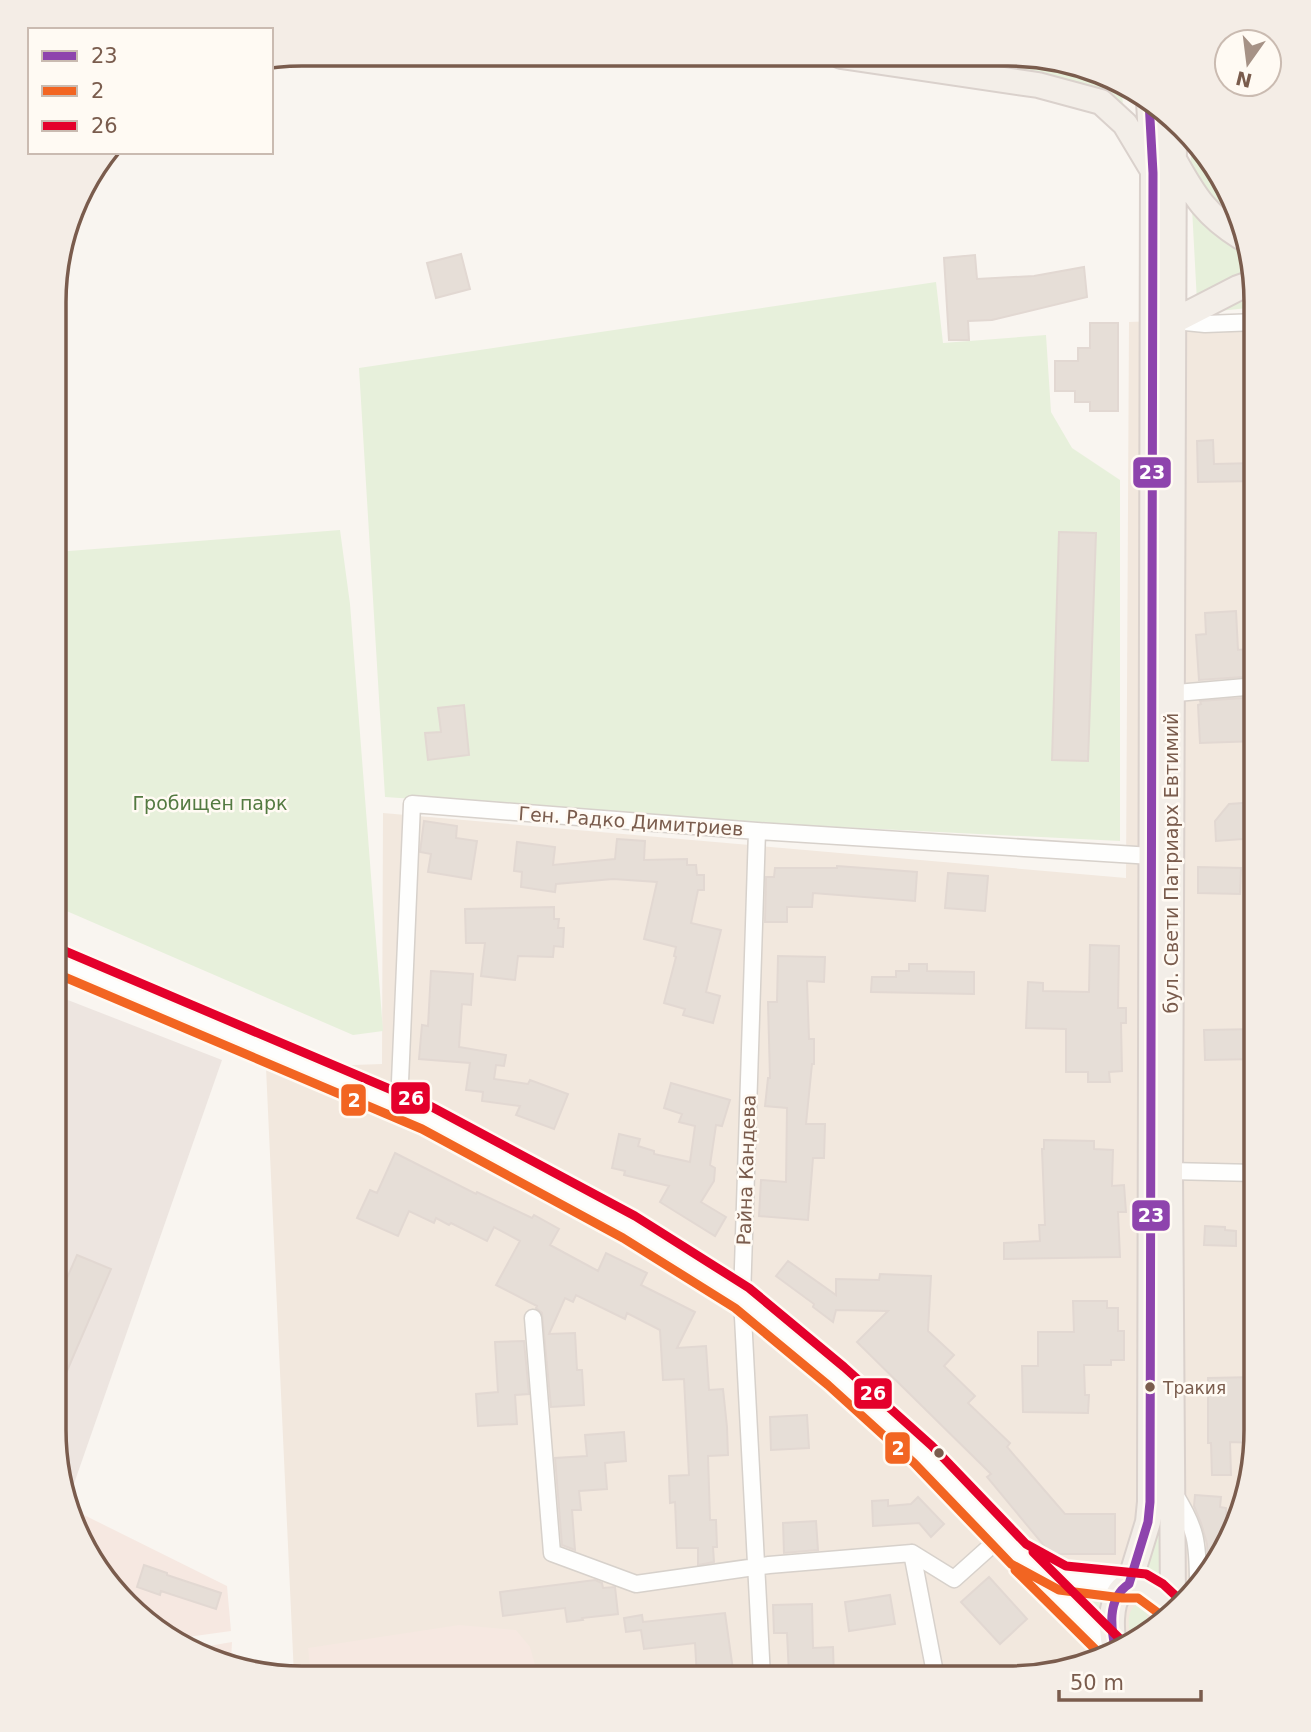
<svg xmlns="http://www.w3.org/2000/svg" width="1311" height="1732" viewBox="0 0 1311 1732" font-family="'DejaVu Sans',sans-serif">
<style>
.residential{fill:#f2e8de}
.commercial{fill:#f6e8e1}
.industrial{fill:#ede5e0}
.green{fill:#e7f0db}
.building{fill:#e6ded7;stroke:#e2d8d2;stroke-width:2}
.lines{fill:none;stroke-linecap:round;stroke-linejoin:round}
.minor-casing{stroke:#d7d1cb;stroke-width:19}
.tertiary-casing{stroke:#d7d1cb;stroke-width:23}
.primary-casing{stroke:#dad1cc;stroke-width:28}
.minor{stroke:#fefefd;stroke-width:16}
.tertiary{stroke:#fefefd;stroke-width:19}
.primary{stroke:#f3eee8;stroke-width:24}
.bus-1-casing{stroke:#fffaf3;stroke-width:14}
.bus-2-casing{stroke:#fffaf3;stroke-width:14}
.bus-3-casing{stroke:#fffaf3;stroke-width:14}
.bus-1{stroke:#8e44ad;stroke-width:9}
.bus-2{stroke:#f26522;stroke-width:9}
.bus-3{stroke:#e4002b;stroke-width:9}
.bus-dot{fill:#7a5c4d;stroke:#fffaf3;stroke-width:2.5}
.labels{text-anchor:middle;stroke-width:5;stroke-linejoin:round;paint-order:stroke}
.bus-label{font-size:17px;fill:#7a5c4d;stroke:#fffaf3;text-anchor:start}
.park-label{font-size:19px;fill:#537a41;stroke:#fffaf3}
.street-label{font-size:19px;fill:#7a5c4d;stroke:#fffaf3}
.rim{fill:none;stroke:#7a5c4d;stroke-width:3.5}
.line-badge{stroke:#fffaf3;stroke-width:2.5}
.badge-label{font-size:19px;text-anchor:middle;font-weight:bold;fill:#fff}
</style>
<rect width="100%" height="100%" fill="#f9f5f0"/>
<path class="residential" d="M 1257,317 L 1256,1447 L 1215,1568 L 1119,1652 L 1009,1678 L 294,1676 L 266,1068 L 382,1064 L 383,813 L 1126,878 L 1129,322 Z"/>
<path class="commercial" d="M 73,1512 L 84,1515 L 227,1586 L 231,1631 L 173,1639 L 164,1636 L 80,1540 Z
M 459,1625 L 516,1630 L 530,1647 L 538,1676 L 311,1676 L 308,1648 Z
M 232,1642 L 231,1661 L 197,1648 Z"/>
<path class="industrial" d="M 55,995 L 222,1060 L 70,1495 L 54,1430 Z"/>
<path class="green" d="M 903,56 L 1042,56 L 1121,89 L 1123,103 L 1106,93 Z
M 1191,143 L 1231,192 L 1238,222 L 1191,176 Z
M 1192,208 L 1245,250 L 1251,275 L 1197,302 Z
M 936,282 L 943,343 L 1046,335 L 1051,412 L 1072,448 L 1120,480 L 1120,841 L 800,825 L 385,797 L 359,368 Z
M 1254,291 L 1257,307 L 1219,311 Z
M 340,530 L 350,604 L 383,1031 L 353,1035 L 55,906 L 56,552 Z
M 1160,1512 L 1161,1577 L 1159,1578 L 1145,1568 Z
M 1071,1590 L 1099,1590 L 1103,1592 L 1098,1617 L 1094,1618 L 1068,1592 Z
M 1138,1603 L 1142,1604 L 1147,1611 L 1148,1627 L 1133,1640 C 1127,1628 1126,1610 1138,1603 Z"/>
<path class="building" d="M 461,254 L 470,289 L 436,298 L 427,263 Z
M 975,255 L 977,279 L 1034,276 L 1084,267 L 1087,297 L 992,320 L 968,321 L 969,340 L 949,340 L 944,258 Z
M 1090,323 L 1118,323 L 1118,411 L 1090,411 L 1090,402 L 1075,402 L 1075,391 L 1055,391 L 1055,361 L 1078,361 L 1078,348 L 1090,348 Z
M 1213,440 L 1214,464 L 1257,463 L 1257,481 L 1198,482 L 1197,441 Z
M 1059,532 L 1096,533 L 1088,761 L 1052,760 Z
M 1236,611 L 1238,650 L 1257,648 L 1257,676 L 1199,680 L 1196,635 L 1206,634 L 1205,613 Z
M 1257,697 L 1257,741 L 1200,743 L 1198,705 L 1201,704 L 1200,701 Z
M 464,705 L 469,755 L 428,760 L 425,733 L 441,732 L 438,708 Z
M 1256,802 L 1256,838 L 1216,841 L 1215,821 L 1229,804 Z
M 424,821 L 457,826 L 456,838 L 477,841 L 471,879 L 428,872 L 431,854 L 420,852 Z
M 617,839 L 645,841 L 644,860 L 687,859 L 687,865 L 696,865 L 697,875 L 704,875 L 704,890 L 698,890 L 691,923 L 721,930 L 706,992 L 720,996 L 713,1023 L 683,1015 L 685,1009 L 664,1003 L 676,957 L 674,956 L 676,947 L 644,939 L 657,882 L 613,879 L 556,884 L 555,892 L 521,887 L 522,872 L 514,871 L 517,842 L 555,847 L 553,865 L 615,859 Z
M 837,866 L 917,872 L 915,901 L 813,893 L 812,907 L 787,907 L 787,922 L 765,922 L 766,877 L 774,877 L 775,868 L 837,868 Z
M 1198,867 L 1241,868 L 1240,894 L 1198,893 Z
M 948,873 L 988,876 L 985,911 L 945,908 Z
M 554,907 L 554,919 L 559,919 L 558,928 L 564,928 L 563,947 L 554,946 L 553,957 L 518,956 L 515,980 L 481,976 L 485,943 L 466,943 L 465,909 Z
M 1090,945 L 1119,946 L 1118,1008 L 1126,1008 L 1126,1023 L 1121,1023 L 1122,1071 L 1109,1072 L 1110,1082 L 1088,1082 L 1088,1072 L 1066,1072 L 1066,1029 L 1026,1028 L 1028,982 L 1043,983 L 1043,991 L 1089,992 Z
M 778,956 L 825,957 L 824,982 L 807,981 L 809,1039 L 814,1039 L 814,1064 L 812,1064 L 806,1124 L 825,1124 L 824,1158 L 813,1158 L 808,1220 L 759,1216 L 761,1180 L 786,1182 L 787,1108 L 765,1106 L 768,1078 L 770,1078 L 768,1002 L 777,1002 Z
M 909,964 L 927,964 L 927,971 L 974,972 L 974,994 L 871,992 L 872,977 L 896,977 L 896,971 L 909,971 Z
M 431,971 L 473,974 L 471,1005 L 462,1004 L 459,1047 L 506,1055 L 504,1066 L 496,1065 L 494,1079 L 528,1084 L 530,1080 L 568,1094 L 554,1129 L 516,1115 L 520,1106 L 482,1101 L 483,1092 L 466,1090 L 470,1063 L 419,1059 L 422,1025 L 428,1026 Z
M 1256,1029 L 1256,1059 L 1205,1060 L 1204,1030 Z
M 671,1083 L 730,1100 L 722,1126 L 716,1125 L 710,1165 L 715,1168 L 714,1181 L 701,1202 L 726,1217 L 715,1236 L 660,1202 L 669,1186 L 624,1175 L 625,1171 L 612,1168 L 619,1134 L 640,1139 L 638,1146 L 654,1151 L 654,1154 L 690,1162 L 695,1126 L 679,1122 L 682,1114 L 664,1108 Z
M 1044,1140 L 1094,1141 L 1094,1149 L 1113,1150 L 1112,1186 L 1124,1185 L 1126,1212 L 1118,1212 L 1120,1257 L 1004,1259 L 1004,1243 L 1040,1241 L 1039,1225 L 1045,1225 L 1042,1149 L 1044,1149 Z
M 395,1153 L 476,1194 L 477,1192 L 532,1218 L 534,1215 L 559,1229 L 550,1245 L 598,1271 L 606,1253 L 647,1273 L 641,1285 L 695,1312 L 677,1348 L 706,1346 L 709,1390 L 723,1389 L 727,1427 L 728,1455 L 708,1456 L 710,1520 L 716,1520 L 717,1547 L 713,1547 L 714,1562 L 698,1565 L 698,1548 L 677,1548 L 675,1502 L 670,1503 L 669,1476 L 689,1475 L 684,1379 L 663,1380 L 660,1330 L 627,1313 L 625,1319 L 576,1295 L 573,1302 L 565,1298 L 549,1334 L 575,1333 L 577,1370 L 582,1370 L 584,1405 L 551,1407 L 542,1313 L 536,1308 L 537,1306 L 496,1285 L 520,1241 L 494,1227 L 487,1241 L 451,1223 L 449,1225 L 436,1218 L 434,1223 L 409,1211 L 398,1236 L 357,1218 L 370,1190 L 377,1193 Z
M 1205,1226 L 1225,1227 L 1225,1230 L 1236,1231 L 1236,1246 L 1204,1245 Z
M 77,1255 L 111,1269 L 54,1401 L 54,1308 Z
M 788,1261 L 836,1295 L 836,1279 L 879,1280 L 880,1274 L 931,1276 L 928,1331 L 954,1355 L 944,1366 L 975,1396 L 968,1403 L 1010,1443 L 1007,1447 L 1065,1514 L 1115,1514 L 1115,1554 L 1051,1554 L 987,1477 L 991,1474 L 857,1342 L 888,1311 L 836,1310 L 833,1322 L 813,1307 L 814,1304 L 776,1276 Z
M 1073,1301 L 1107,1301 L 1107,1308 L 1118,1308 L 1118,1331 L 1124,1331 L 1124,1360 L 1111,1360 L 1111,1365 L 1084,1365 L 1085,1395 L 1089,1395 L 1088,1413 L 1023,1412 L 1022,1366 L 1038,1366 L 1038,1332 L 1074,1332 Z
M 524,1341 L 529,1394 L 515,1395 L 517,1424 L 478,1426 L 476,1394 L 498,1392 L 495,1342 Z
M 1256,1377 L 1256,1443 L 1230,1442 L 1231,1475 L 1212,1475 L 1211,1443 L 1208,1443 L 1208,1378 Z
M 807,1415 L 809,1448 L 771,1450 L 770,1417 Z
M 624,1432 L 626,1461 L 605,1463 L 607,1489 L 579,1491 L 581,1510 L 572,1510 L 575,1550 L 562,1545 L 555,1458 L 587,1456 L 585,1435 Z
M 1195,1495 L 1221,1497 L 1220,1507 L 1226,1508 L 1226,1526 L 1229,1526 L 1215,1568 L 1208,1573 L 1207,1544 L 1201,1523 L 1194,1506 Z
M 918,1497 L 944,1524 L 931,1537 L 919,1523 L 873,1526 L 872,1501 L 888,1500 L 888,1506 L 911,1504 Z
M 816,1521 L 818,1550 L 784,1553 L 783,1523 Z
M 144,1565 L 167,1573 L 167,1575 L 221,1593 L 216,1609 L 161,1591 L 160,1595 L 137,1587 Z
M 989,1577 L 1027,1619 L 1000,1644 L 961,1602 Z
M 595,1580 L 602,1583 L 603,1588 L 615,1587 L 618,1614 L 582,1618 L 583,1620 L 567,1622 L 565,1608 L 503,1616 L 500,1592 Z
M 890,1595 L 895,1624 L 849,1631 L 845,1602 Z
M 812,1604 L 813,1648 L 833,1647 L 834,1677 L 812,1677 L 812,1672 L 789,1674 L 787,1633 L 774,1633 L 773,1605 Z
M 725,1613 L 734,1677 L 697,1677 L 695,1643 L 644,1649 L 641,1630 L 626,1632 L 624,1618 L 642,1615 L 643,1622 Z"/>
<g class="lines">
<defs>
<path id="minor" d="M 1175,321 L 1205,324 L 1257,322
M 1165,694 L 1257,686
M 757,831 L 742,1298 L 762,1677
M 399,1105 L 412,804 L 757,831 L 1152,856
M 1170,1171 L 1256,1173
M 533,1318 L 552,1553 L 636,1584 L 769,1565 L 912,1553 L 936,1678
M 1174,1493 C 1196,1528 1198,1542 1198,1583
M 912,1553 L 954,1579 L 1002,1536"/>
<path id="tertiary" d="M 55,960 L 427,1118 L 629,1227 L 742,1298 L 836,1376 L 923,1454 L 1018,1554 L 1115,1651
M 1037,1565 L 1062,1578 L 1090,1580 L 1123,1586"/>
<path id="primary" d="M 841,56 L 1038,85 L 1101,102 L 1125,124 L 1152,169
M 1176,163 C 1195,197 1207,216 1241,237
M 1174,321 L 1238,288 L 1252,283
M 1129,1584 L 1148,1522 L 1150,1502 L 1153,173 L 1149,101
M 1173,1604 L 1170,1171 L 1174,123
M 1116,1653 C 1103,1605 1121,1553 1170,1607"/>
</defs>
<use href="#minor" class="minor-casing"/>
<use href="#tertiary" class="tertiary-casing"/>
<use href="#primary" class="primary-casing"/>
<use href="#minor" class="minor"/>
<use href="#tertiary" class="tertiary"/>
<use href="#primary" class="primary"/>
<defs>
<path id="bus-1" d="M 1129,1584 L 1148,1522 L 1150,1502 L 1153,173 L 1149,101
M 1116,1653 C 1111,1629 1106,1599 1129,1584"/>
<path id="bus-2" d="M 55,973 L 422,1129 L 623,1238 L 735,1308 L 828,1385 L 914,1463 L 1011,1564 L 1059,1590 L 1122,1598 L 1138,1598 L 1161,1615
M 1015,1570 L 1102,1656"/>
<path id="bus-3" d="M 60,949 L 432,1107 L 635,1216 L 749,1288 L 844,1367 L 932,1446 L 1026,1544 L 1066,1566 L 1146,1574 L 1163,1584 L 1178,1598
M 1033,1552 L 1125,1644"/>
</defs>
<use href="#bus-1" class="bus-1-casing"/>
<use href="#bus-2" class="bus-2-casing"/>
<use href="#bus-3" class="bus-3-casing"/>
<use href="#bus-1" class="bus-1"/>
<use href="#bus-2" class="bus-2"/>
<use href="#bus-3" class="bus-3"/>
</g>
<g class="bus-dot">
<circle cx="1150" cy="1387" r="6"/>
<circle cx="939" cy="1453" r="6"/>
</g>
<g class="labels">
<g class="bus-label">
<text x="1163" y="1394">Тракия</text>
</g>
<g class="park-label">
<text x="210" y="810">Гробищен парк</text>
</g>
<g class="street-label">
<text transform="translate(631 821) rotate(4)" y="7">Ген. Радко Димитриев</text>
<text transform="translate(1171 863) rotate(-90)" y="7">бул. Свети Патриарх Евтимий</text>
<text transform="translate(746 1170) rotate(-88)" y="7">Райна Кандева</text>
</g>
</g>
<path d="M0 0H1311V1732H0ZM302 66H1008A236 236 0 0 1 1244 302V1430A236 236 0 0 1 1008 1666H302A236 236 0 0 1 66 1430V302A236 236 0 0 1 302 66Z" fill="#f4ede6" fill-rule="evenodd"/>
<path class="rim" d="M302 66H1008A236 236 0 0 1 1244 302V1430A236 236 0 0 1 1008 1666H302A236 236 0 0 1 66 1430V302A236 236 0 0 1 302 66Z"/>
<g class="line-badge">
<rect x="1132" y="456" width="40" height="33" rx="7" fill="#8e44ad"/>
<rect x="390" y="1081" width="41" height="34" rx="7" fill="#e4002b"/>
<rect x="340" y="1083" width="27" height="34" rx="7" fill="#f26522"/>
<rect x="1131" y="1199" width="40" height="33" rx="7" fill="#8e44ad"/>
<rect x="853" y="1377" width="40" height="33" rx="7" fill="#e4002b"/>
<rect x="884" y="1431" width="27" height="34" rx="7" fill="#f26522"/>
</g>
<g class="badge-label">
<text x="1152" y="479">23</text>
<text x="411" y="1105">26</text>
<text x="354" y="1107">2</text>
<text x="1151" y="1222">23</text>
<text x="873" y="1400">26</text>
<text x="898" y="1455">2</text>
</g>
<rect x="28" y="28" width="245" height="126" fill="#fffaf3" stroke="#cabbb1" stroke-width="2"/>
<rect x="42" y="51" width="35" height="10" fill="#8e44ad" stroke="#cabbb1" stroke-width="2"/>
<text x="91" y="63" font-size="21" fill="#7a5c4d">23</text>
<rect x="42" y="86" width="35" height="10" fill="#f26522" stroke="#cabbb1" stroke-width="2"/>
<text x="91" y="98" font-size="21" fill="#7a5c4d">2</text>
<rect x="42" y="121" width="35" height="10" fill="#e4002b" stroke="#cabbb1" stroke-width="2"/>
<text x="91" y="133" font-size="21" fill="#7a5c4d">26</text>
<g transform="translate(1248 63) rotate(194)"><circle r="33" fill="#fffaf3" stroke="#cabbb1" stroke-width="2"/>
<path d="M0-5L12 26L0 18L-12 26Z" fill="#a69286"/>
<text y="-10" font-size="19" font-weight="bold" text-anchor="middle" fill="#7a5c4d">N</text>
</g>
<path d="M1059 1690v10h142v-10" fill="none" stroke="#7a5c4d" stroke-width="3.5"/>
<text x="1070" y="1690" font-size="21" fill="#7a5c4d" stroke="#fffaf3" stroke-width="5" paint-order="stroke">50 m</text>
</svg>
